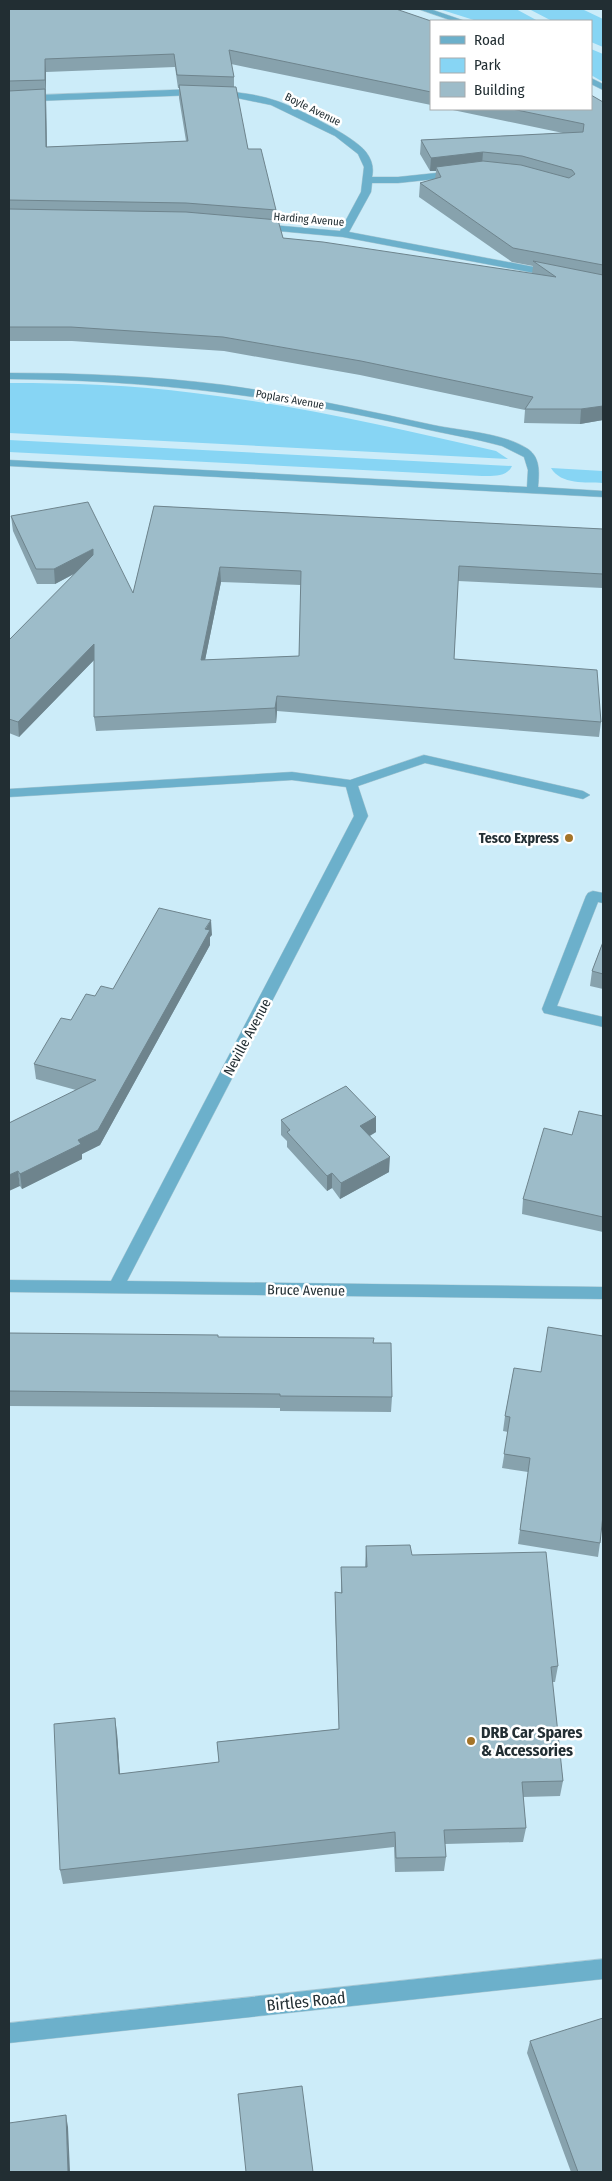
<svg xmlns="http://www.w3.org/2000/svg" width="612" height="2181" viewBox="0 0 612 2181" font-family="'Fira Sans Condensed',sans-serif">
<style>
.green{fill:#87d5f4}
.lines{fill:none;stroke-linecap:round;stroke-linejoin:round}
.minor-casing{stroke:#adcad5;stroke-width:1}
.minor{fill:#6cb0cb;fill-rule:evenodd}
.wall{fill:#87a2ad;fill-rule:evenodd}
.shaded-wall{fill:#6e848d}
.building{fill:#9dbcc9;stroke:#6e848d;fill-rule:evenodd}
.poi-dot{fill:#a47428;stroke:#fff;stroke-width:2}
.labels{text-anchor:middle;stroke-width:5;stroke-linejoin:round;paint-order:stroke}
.far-street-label{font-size:11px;fill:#222e33;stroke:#fff}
.poi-label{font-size:14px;font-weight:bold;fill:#222e33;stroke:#fff;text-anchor:end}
.street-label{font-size:14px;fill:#222e33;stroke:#fff}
.near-poi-label{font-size:16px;font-weight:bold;fill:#222e33;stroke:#fff;text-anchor:start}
.near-street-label{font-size:16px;fill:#222e33;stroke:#fff}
</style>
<rect width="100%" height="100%" fill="#ccecf9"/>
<path class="green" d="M 439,9 L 516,9 L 538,21 L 477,21 Z
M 529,9 L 582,9 L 603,19 L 603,47 L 591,42 L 591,21 L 552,21 Z
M 591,49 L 603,54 L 603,82 L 591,75 Z
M 9,383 C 71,383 133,385 194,393 C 296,405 396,428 496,451 L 508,459 L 9,433 Z
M 9,440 L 512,466 C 507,477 493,476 482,476 L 9,452 Z
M 551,468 L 603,471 L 603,483 C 586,482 561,485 551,468 Z"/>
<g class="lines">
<defs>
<path id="minor" d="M 418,9 L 430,9 L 465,21 L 453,21 Z
M 591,78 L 603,84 L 603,90 L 591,84 Z
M 197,89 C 223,91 251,92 277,101 C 297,108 354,136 366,152 C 372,160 374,168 372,177 L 398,177 L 455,171 L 460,174 L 455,177 L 398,183 L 372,183 L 371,192 L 349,232 L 550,270 L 555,273 L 550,276 L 343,237 L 257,229 L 255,227 L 260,224 L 340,231 L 361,192 L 364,167 L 358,154 L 335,136 L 271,105 L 237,98 L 197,95 L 9,102 L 9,96 Z
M 9,373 C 81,373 153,376 224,385 C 295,395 364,410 433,425 C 462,431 504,433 528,449 C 541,458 539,474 538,487 L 603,491 L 603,497 L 9,466 L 9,460 L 527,487 L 528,470 L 524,457 L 502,446 C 474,438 445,434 416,427 C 278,396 151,380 9,379 Z
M 424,755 L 583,791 L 590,795 L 583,799 L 425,763 L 358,786 L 368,816 L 127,1281 L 603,1287 L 603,1299 L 9,1292 L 9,1280 L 111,1281 L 354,816 L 346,787 L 292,780 L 9,797 L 9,789 L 292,772 L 350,780 Z
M 593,891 L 603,893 L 603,903 L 598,902 L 557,1006 L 603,1017 L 603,1027 L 544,1013 L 542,1009 L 586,896 L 588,893 Z
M 603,1959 L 603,1979 L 9,2043 L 9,2023 Z"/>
</defs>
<use href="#minor" class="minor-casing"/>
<use href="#minor" class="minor"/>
</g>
<path class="wall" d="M 9,9 L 431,21 L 431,105 L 231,64 L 234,77 L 234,87 L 248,149 L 276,210 L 276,220 L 283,238 L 532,274 L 533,266 L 512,262 L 419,197 L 420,183 L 435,179 L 436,171 L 430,171 L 420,154 L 421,140 L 563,133 L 448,109 L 591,109 L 603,102 L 603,420 L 580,424 L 524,423 L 525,410 L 360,375 L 224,351 L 72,341 L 9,341 ZM 175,67 L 178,88 L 179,88 L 179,98 L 186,141 L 47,147 L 46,93 L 46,72 Z
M 154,506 L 603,529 L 603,588 L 458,581 L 454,659 L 601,722 L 599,737 L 277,711 L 276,723 L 96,731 L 94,717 L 94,660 L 19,737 L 9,733 L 9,640 L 76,573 L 55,584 L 37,584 L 13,531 L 11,516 L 133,593 ZM 221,582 L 301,585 L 299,656 L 205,660 Z
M 603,853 L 603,865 L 602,864 Z
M 212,935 L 210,937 L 210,945 L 100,1145 L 82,1154 L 82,1159 L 22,1189 L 20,1186 L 9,1123 L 76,1090 L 36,1079 L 34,1064 L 71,1020 L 95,996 L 113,989 Z
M 603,942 L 603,989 L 590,986 L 592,971 Z
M 603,1116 L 603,1232 L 522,1214 L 523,1199 L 572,1135 Z
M 376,1117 L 376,1132 L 370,1136 L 389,1172 L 340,1199 L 332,1188 L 327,1191 L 287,1147 L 287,1141 L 281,1135 L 281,1120 Z
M 9,1333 L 218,1337 L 373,1343 L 392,1397 L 391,1412 L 280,1411 L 280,1408 L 9,1406 Z
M 514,1368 L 600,1543 L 598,1557 L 518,1544 L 528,1472 L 502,1468 L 508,1432 L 503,1431 L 505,1416 Z
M 366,1546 L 412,1555 L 558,1666 L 555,1682 L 552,1682 L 563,1781 L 560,1796 L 523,1797 L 526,1828 L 523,1842 L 445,1844 L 446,1857 L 444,1871 L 395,1872 L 394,1847 L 63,1884 L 60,1870 L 117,1733 L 120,1774 L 219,1763 L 217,1742 L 339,1729 L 335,1608 L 335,1592 L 341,1593 L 341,1567 L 365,1567 Z
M 530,2041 L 603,2172 L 571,2172 L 527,2053 Z"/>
<path class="shaded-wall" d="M 45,59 L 46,72 L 46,93 L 45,80 Z
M 45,89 L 46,102 L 47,160 L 46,147 Z
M 483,152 L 482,165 L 436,167 L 436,171 L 430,171 L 431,158 Z
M 603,406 L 603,420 L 580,424 L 581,409 Z
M 93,549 L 94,563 L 55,584 L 54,569 Z
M 220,567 L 221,582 L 202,675 L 201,660 Z
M 94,644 L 95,659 L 19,737 L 18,722 Z
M 277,696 L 277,711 L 276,723 L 275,708 Z
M 211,920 L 212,935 L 210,937 L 210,945 L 100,1145 L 82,1154 L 82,1159 L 22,1189 L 20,1174 L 78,1140 Z
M 376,1117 L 376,1132 L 360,1141 L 360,1126 Z
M 390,1157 L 389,1172 L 340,1199 L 341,1183 Z
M 18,1171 L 20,1186 L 9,1191 L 9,1175 Z
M 332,1173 L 332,1188 L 327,1191 L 327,1176 Z
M 115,1718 L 117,1733 L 121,1789 L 119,1774 Z
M 66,2115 L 68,2127 L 70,2172 L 68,2172 Z"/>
<path class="building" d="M 9,9 L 396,9 L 431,21 L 431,92 L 229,50 L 234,77 L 177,75 L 174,54 L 45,59 L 45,80 L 9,81 Z
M 179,85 L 236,87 L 248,149 L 261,149 L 276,210 L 186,203 L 9,200 L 9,91 L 45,89 L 46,147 L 188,141 Z
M 591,95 L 603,102 L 603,265 L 513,248 L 420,183 L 441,177 L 436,167 L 483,161 L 521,165 L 569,178 L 575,174 L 572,170 L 522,156 L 483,152 L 431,158 L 421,140 L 583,132 L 584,124 L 512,109 L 591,109 Z
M 9,209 L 186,212 L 278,220 L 283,238 L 323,242 L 556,277 L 533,261 L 603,275 L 603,406 L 581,409 L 525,409 L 533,397 L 361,361 L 223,337 L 71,327 L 9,327 Z
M 88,502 L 133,593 L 154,506 L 603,529 L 603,574 L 459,566 L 454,659 L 597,670 L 601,722 L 277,696 L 275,708 L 94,717 L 94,644 L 18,722 L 9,719 L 9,640 L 93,555 L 93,549 L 54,569 L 36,569 L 11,516 ZM 220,567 L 301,571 L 299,656 L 201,660 Z
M 159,908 L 211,920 L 205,929 L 210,930 L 98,1130 L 78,1140 L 81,1144 L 20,1174 L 18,1171 L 9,1175 L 9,1123 L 96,1080 L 34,1064 L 61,1018 L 71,1020 L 86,994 L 95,996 L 101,986 L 113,989 Z
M 603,942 L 603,974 L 592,971 Z
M 346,1086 L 376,1117 L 360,1126 L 390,1157 L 341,1183 L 332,1173 L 327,1176 L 287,1132 L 290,1130 L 281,1120 Z
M 579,1111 L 603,1116 L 603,1217 L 523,1199 L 544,1128 L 572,1135 Z
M 548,1327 L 603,1336 L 603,1515 L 600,1543 L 520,1530 L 530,1458 L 504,1454 L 510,1417 L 505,1416 L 514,1368 L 541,1372 Z
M 9,1333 L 218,1335 L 218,1337 L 374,1338 L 373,1343 L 391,1343 L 392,1397 L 280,1396 L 280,1394 L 9,1391 Z
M 410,1545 L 412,1555 L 546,1552 L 558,1666 L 551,1667 L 563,1781 L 522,1782 L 526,1828 L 444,1830 L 446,1857 L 396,1858 L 395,1832 L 60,1870 L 54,1724 L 115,1718 L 119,1774 L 219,1762 L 217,1742 L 339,1729 L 335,1592 L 342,1593 L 341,1567 L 367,1567 L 366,1546 Z
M 603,2018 L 603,2172 L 578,2172 L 530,2041 Z
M 302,2086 L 313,2172 L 246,2172 L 238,2094 Z
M 66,2115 L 68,2172 L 9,2172 L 9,2123 Z"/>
<g class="poi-dot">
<circle cx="569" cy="838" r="5"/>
<circle cx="471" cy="1741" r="5"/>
</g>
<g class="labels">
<g class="far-street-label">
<text transform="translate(313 109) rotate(26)" y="4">Boyle Avenue</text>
<text transform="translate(309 219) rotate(5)" y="4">Harding Avenue</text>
<text transform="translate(290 399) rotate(10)" y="4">Poplars Avenue</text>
</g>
<g class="poi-label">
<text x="559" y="843">Tesco Express</text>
</g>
<g class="street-label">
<text transform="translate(247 1037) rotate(-62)" y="5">Neville Avenue</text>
<text transform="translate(306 1290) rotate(1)" y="5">Bruce Avenue</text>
</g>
<g class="near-poi-label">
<text x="481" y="1738">DRB Car Spares<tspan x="481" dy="18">&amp; Accessories</tspan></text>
</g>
<g class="near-street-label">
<text transform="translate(306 2001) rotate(-6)" y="6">Birtles Road</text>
</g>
</g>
<rect width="612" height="2181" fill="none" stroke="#222e33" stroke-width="20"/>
<rect x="430" y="20" width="162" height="90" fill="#ffffff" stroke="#a7abad"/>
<rect x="440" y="36" width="25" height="8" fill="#6cb0cb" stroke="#a7abad"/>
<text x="474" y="45" font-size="15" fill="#222e33">Road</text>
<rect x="440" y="58" width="25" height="15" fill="#87d5f4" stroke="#a7abad"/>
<text x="474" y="70" font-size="15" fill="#222e33">Park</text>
<rect x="440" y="82" width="25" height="15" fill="#9dbcc9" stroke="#a7abad"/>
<text x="474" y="95" font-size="15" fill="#222e33">Building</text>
</svg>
